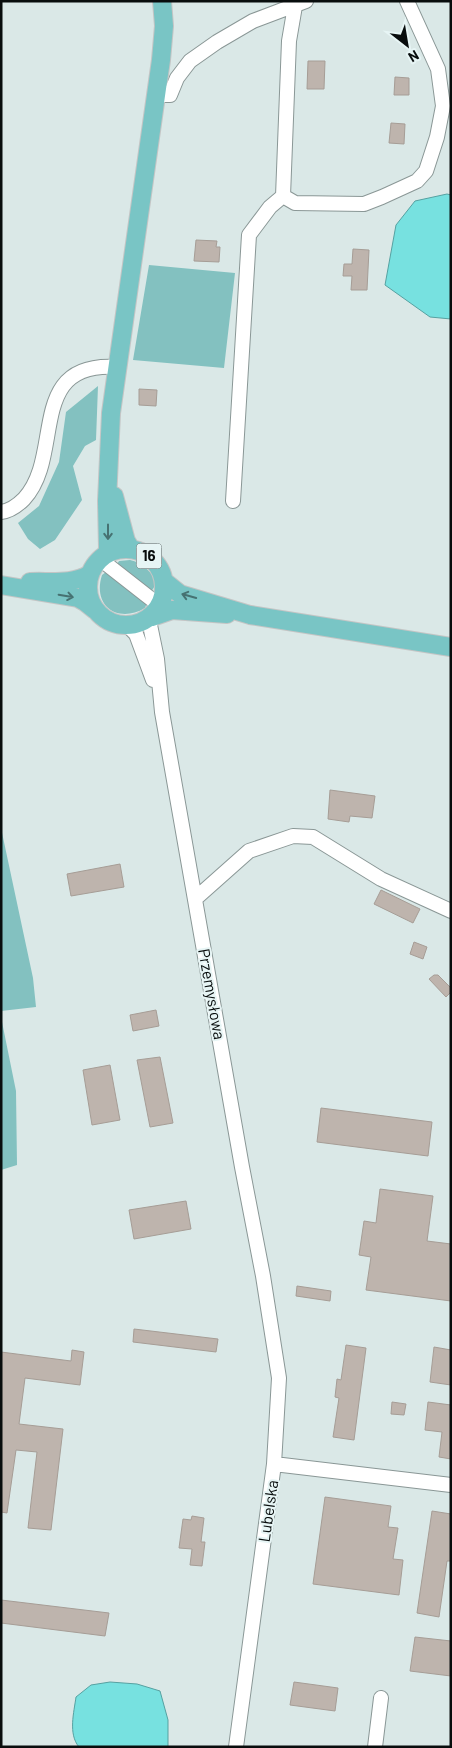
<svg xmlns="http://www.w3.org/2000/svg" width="452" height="1748" viewBox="0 0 452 1748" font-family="Barlow,sans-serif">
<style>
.green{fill:#83c1c0}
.water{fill:#77e1e0;stroke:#56a1a1}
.building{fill:#beb4ad;stroke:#a69d96}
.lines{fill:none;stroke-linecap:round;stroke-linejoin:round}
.minor-casing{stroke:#8a9796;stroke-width:16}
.major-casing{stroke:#c4c5c5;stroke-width:20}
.minor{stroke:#fff;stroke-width:14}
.major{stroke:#79c5c5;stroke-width:18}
.oneway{stroke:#467272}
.labels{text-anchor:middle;stroke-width:4;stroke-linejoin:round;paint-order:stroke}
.shield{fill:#e7f5f5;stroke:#4b5353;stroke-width:1}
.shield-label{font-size:15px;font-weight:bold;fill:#080d0d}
.street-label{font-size:16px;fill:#080d0d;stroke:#e7f5f5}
</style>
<rect width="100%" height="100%" fill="#dae8e7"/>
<path class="green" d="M 149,265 L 235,273 L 224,368 L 133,360 Z
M 98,386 L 96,440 L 85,446 L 73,466 L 82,500 L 55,540 L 40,549 L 28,539 L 18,523 L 39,506 L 59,462 L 66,412 Z
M 130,560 C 142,562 164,580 151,591 L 117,564 L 119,561 Z
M 106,572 L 147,603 L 145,608 C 118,624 92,606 102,575 Z
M 1,828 L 33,978 L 36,1007 L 1,1011 Z
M 1,1017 L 16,1091 L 17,1165 L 1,1170 Z"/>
<path class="water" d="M 447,194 L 451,195 L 451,319 L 430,317 L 385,285 L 396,225 L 415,201 Z
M 110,1682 L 137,1684 L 160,1691 L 168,1720 L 168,1747 L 79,1747 C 68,1734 74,1712 76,1697 L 91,1685 Z"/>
<path class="building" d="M 308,61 L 325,61 L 324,89 L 307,89 Z
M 395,77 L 409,78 L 409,95 L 394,95 Z
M 391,123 L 405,124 L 404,144 L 389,143 Z
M 196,240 L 217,241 L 216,247 L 220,247 L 219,262 L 194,261 Z
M 353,249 L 369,250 L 367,290 L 351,290 L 352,276 L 343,276 L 344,264 L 352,264 Z
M 139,389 L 157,390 L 156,406 L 139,405 Z
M 330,790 L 375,796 L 372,818 L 350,816 L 349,822 L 328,819 Z
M 120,864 L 124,887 L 71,896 L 67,874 Z
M 381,890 L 420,909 L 413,923 L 374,904 Z
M 414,942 L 427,947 L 423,959 L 410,954 Z
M 434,975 L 438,975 L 451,988 L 451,992 L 446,997 L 429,979 Z
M 156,1010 L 159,1026 L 133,1031 L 130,1015 Z
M 160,1057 L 173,1123 L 150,1127 L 137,1060 Z
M 110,1065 L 120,1120 L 92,1125 L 83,1070 Z
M 321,1108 L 432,1122 L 428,1156 L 317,1142 Z
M 380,1189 L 433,1196 L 427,1241 L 451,1244 L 451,1301 L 366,1290 L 371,1257 L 359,1255 L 364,1221 L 376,1223 Z
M 186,1201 L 191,1229 L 134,1239 L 129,1210 Z
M 297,1286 L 331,1291 L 330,1301 L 296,1296 Z
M 134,1329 L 218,1339 L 216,1352 L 133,1342 Z
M 346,1345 L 366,1348 L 354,1440 L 333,1437 L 339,1398 L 335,1397 L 337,1379 L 341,1380 Z
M 434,1347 L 451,1350 L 451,1385 L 430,1382 Z
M 72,1350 L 84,1352 L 80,1385 L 25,1378 L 19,1424 L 63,1429 L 51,1530 L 28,1528 L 37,1452 L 16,1450 L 7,1513 L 1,1512 L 1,1352 L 71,1361 Z
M 392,1402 L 406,1404 L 404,1415 L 391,1414 Z
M 428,1402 L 451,1405 L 451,1459 L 439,1457 L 442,1432 L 425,1430 Z
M 325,1497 L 391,1506 L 388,1527 L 398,1528 L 393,1559 L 403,1560 L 399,1595 L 313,1584 Z
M 432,1511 L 451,1514 L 451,1561 L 447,1561 L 439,1617 L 417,1613 Z
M 192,1516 L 204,1518 L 201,1542 L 205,1542 L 202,1566 L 190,1565 L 192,1549 L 179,1548 L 183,1519 L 191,1520 Z
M 1,1600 L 109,1613 L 105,1636 L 1,1623 Z
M 415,1637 L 451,1641 L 451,1676 L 410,1671 Z
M 294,1682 L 338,1688 L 335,1711 L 290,1705 Z"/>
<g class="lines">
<defs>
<path id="minor" d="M 156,95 L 170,95 L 177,78 L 190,61 L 217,42 L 253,21 L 306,1
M 283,196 L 295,203 L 364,204 L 382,197 L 417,181 L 426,171 L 437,137 L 443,106 L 438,69 L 407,1
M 233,501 L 249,235 L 270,207 L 283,196 L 289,41 L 295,6
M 1,512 C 10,511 18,505 24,499 C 65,455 25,361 117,367
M 100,559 L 160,606
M 152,617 L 150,625 L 157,659 L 162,712 L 242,1167 L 263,1276 L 279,1378 L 274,1464 L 236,1747
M 128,626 L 136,634 L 153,680
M 195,899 L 249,851 L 293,836 L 313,837 L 381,879 L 451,911
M 274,1464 L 451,1485
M 375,1747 L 381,1698"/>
<path id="major" d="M 114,496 L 126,541 L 131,549
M88 587a38 38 0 1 1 76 0a38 38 0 1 1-76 0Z
M 107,554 L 108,548 L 107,501 L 111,413 L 161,60 L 164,26 L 162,1
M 30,582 C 50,581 73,585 90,574
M 165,582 L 180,594 L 250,615 L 451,647
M 1,585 L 78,598 L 85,602 L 95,610
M 152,617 L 172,610 L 227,614"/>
</defs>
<use href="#minor" class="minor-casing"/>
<use href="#major" class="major-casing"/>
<use href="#minor" class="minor"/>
<use href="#major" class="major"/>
</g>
<defs><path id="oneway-shaft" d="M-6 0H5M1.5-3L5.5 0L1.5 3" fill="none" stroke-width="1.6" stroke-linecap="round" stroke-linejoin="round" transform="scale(1.25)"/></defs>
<g class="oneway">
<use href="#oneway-shaft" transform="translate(108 532) rotate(90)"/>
<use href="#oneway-shaft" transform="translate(66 596) rotate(10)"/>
<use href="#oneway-shaft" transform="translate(189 596) rotate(-164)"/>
</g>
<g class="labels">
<rect class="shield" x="136.5" y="543.5" width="25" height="25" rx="4"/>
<g class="shield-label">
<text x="149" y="561">16</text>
</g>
<g class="street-label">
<text transform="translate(212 994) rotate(80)" y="6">Przemysłowa</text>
<text transform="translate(268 1511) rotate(-82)" y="6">Lubelska</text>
</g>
</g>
<rect width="452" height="1748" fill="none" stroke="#080d0d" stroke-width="5"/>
<g transform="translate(407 45) rotate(149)" stroke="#e7f5f5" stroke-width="4" paint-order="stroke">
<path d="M0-4L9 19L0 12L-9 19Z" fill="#080d0d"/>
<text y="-8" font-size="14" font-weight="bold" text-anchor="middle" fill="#080d0d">N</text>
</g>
</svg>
